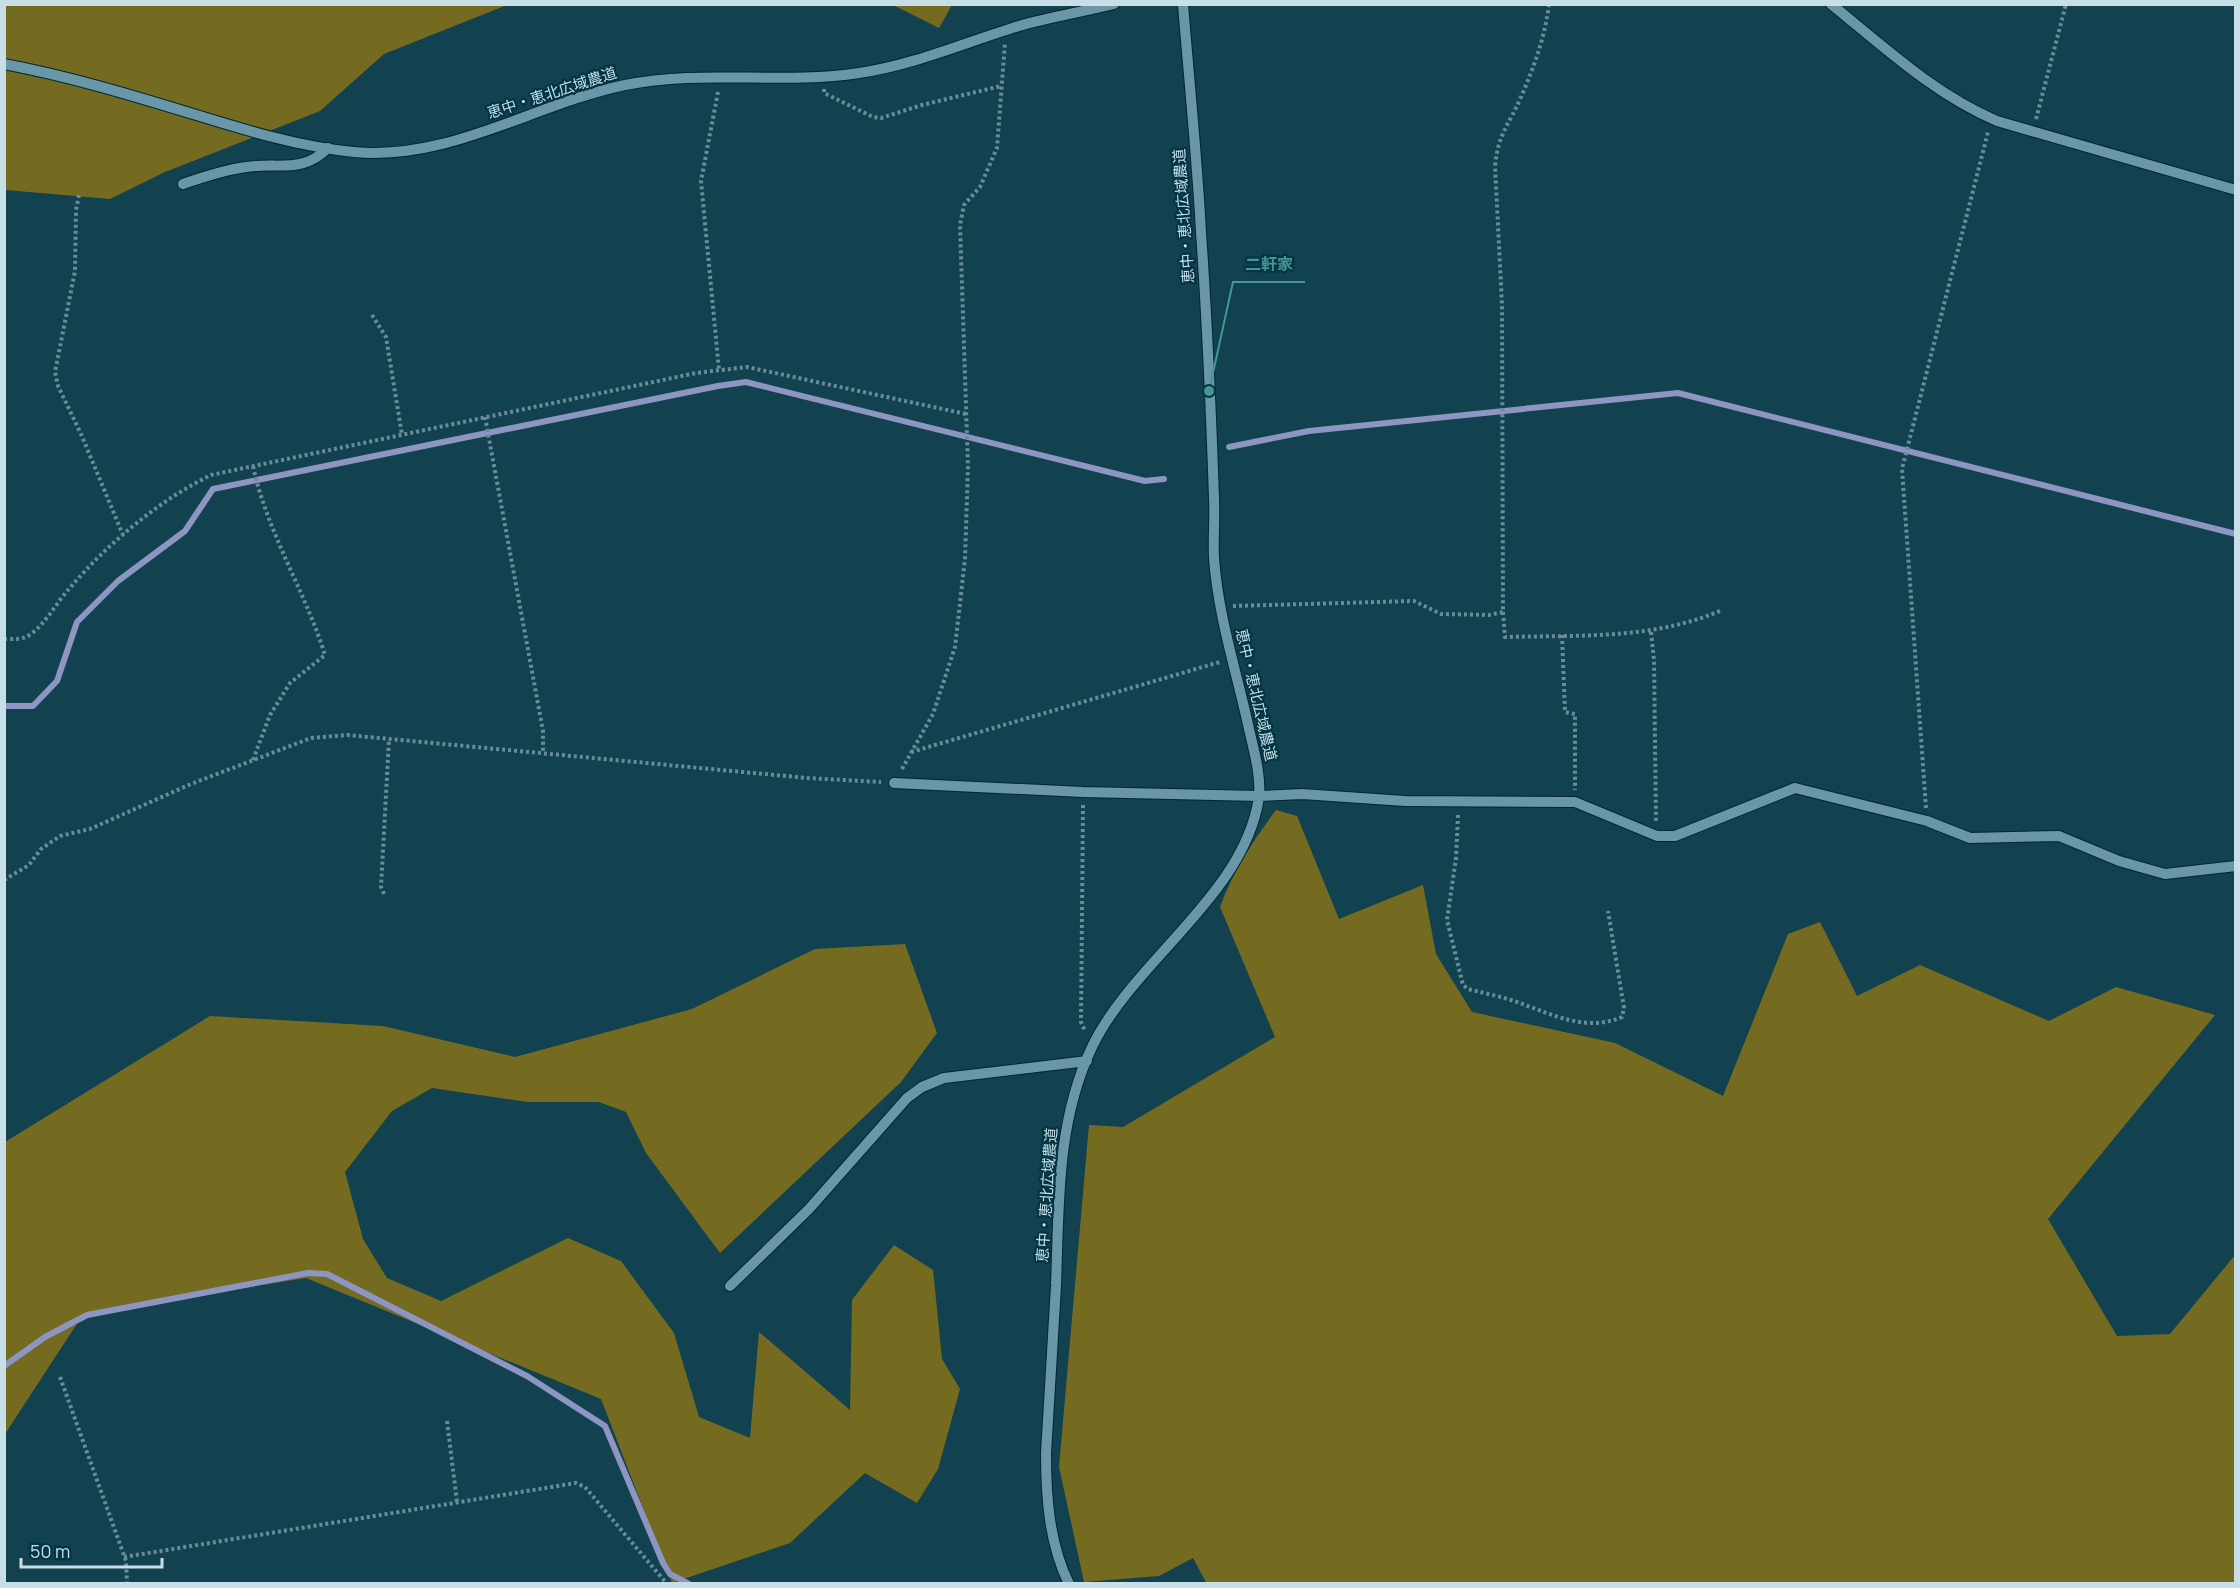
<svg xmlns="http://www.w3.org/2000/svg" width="2240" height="1588" viewBox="0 0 2240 1588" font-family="Manrope,'Noto Sans JP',sans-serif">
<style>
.forest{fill:#746b21}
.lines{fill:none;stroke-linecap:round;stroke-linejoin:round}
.stream{stroke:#8d95c3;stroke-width:6}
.minor-casing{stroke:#022631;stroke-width:12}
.path{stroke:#698d98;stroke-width:4;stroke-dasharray:3 3;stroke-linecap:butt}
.minor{stroke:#6997a7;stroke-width:10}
.labels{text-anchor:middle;stroke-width:4.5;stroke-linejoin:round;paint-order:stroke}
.street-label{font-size:15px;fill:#c8dfe8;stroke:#033645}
.leader{fill:none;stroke:#469693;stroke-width:2}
.callout-dot{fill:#469693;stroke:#033645;stroke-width:2}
.callout-label{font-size:16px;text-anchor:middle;font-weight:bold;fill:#469693;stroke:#033645;stroke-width:4.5;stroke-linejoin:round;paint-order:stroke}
</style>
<rect width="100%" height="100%" fill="#12414f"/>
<path class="forest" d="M 5,5 L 507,5 L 384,54 L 320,111 L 165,172 L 110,199 L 5,190 Z
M 893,5 L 952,5 L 939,28 Z
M 1276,810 L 1297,816 L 1339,919 L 1423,885 L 1436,954 L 1472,1012 L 1615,1043 L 1723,1096 L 1788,934 L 1820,922 L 1857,996 L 1920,965 L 2049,1021 L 2116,987 L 2215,1015 L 2048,1219 L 2117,1336 L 2170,1334 L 2235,1255 L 2235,1583 L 1207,1584 L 1193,1558 L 1159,1576 L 1084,1582 L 1059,1467 L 1089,1125 L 1123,1127 L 1275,1037 L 1220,907 C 1233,871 1253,841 1276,810 Z
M 905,944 L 937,1033 L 901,1082 L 720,1253 L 646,1153 L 626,1112 L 599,1102 L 528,1102 L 432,1088 L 392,1111 L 345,1172 L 363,1239 L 387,1278 L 441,1301 L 568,1238 L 621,1261 L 674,1333 L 699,1417 L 750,1438 L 759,1332 L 850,1410 L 852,1300 L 894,1245 L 933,1270 L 942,1359 L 960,1389 L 938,1469 L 917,1503 L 865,1473 L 790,1543 L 672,1583 L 601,1399 L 306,1278 L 84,1313 L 5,1434 L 5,1142 L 210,1016 L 383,1026 L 515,1057 L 692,1009 L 815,949 Z"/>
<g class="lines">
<path class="stream" d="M 1229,447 L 1309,431 L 1678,393 L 2236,534
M 4,706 L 33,706 L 57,681 L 77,622 L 118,581 L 185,531 L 213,489 L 718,386 L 746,382 L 1145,481 L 1164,479
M 4,1366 L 45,1337 L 87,1315 L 308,1273 L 327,1274 L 527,1376 L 605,1426 L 663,1563 L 670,1574 L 689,1584"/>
<defs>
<path id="minor" d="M 1831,4 C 1884,47 1934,94 1997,121 L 2236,190
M 4,64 C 68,76 131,95 193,114 C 245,130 300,147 354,152 C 450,161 534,104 625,85 C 702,69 782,85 859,73 C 914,65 966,42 1019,26 C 1050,17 1082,12 1114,4
M 183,184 C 203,177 224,170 246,167 C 278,162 302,174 328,148
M 894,783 L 1083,792 L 1259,796 L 1302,794 L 1405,801 L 1575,802 L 1657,836 L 1675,836 L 1795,788 L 1927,821 L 1970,838 L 2059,836 L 2119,861 L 2165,874 L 2236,866
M 730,1286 L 809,1209 L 907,1098 L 922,1087 L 944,1078 L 1087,1061
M 1069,1584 C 1049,1543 1046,1497 1046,1453 C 1049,1397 1053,1342 1056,1286 C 1059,1206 1056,1122 1092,1047 C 1133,961 1245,895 1259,797 C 1261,775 1254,751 1249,729 C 1237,673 1218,616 1214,558 C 1213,538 1215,518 1214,498 C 1211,409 1207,320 1201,232 C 1197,156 1189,80 1183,4"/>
</defs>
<use href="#minor" class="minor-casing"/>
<path class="path" d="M 824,89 L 824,93 L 873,117 L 881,118 L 922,105 L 1001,86
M 718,92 L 701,181 L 719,370
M 2036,119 L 2066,4
M 79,195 L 76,210 L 75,271 L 55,372 L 58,386 L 81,434 L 123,535
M 372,315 L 386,337 L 402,435
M 485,417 L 543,731 L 543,753
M 1233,606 L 1414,601 L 1441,614 L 1489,615 L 1503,612 L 1502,305 L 1495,166 C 1498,134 1509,125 1521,97 C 1534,67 1545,37 1549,4
M 1503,612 L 1505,637 C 1578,635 1653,640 1722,610
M 1651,632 L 1654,660 L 1656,823
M 1562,635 L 1565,712 L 1575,714 L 1575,790
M 4,639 C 14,639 23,640 31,634 C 47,622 56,603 69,589 C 107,544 158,501 211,475 L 696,373 L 747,367 L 966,414
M 911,752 L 1220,662
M 253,760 L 270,715 L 290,683 L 325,655 C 305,591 267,532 253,466
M 902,769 L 933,714 L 955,647 L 965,559 L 968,467 L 960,225 L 964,205 L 980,187 L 997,148 L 1005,43
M 1083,805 L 1081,1022 L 1085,1031
M 1926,808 L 1902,469 L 1988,132
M 1458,815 L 1456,858 L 1447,920 L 1463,985 L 1468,989 C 1483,993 1499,996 1514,1001 C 1550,1013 1584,1033 1622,1017 L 1624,1008 L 1608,911
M 4,880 L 29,865 L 41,849 L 60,836 L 90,829 L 191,784 L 311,738 L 347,735 L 807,778 L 881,782
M 384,894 L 381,887 L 389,739
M 60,1377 L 126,1561 L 127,1584
M 447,1421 L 457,1502
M 124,1557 L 576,1483 L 585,1487 L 667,1584"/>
<use href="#minor" class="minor"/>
</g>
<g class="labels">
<g class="street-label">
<text transform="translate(552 93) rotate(-18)" y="5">恵中・恵北広域農道</text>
<text transform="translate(1184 216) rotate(-94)" y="5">恵中・恵北広域農道</text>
<text transform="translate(1256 695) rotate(77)" y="5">恵中・恵北広域農道</text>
<text transform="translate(1047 1195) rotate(-86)" y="5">恵中・恵北広域農道</text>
</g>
</g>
<path class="leader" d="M1209 391L1233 282H1305"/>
<circle class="callout-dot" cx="1209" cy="391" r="6"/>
<g class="callout-label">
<text x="1269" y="270">二軒家</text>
</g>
<rect width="2240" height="1588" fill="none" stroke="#c8dfe8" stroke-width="12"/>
<path d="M21 1558v9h141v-9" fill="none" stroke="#c8dfe8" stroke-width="3"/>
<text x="30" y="1558" font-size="18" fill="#c8dfe8" stroke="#033645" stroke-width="4.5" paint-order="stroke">50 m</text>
</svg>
